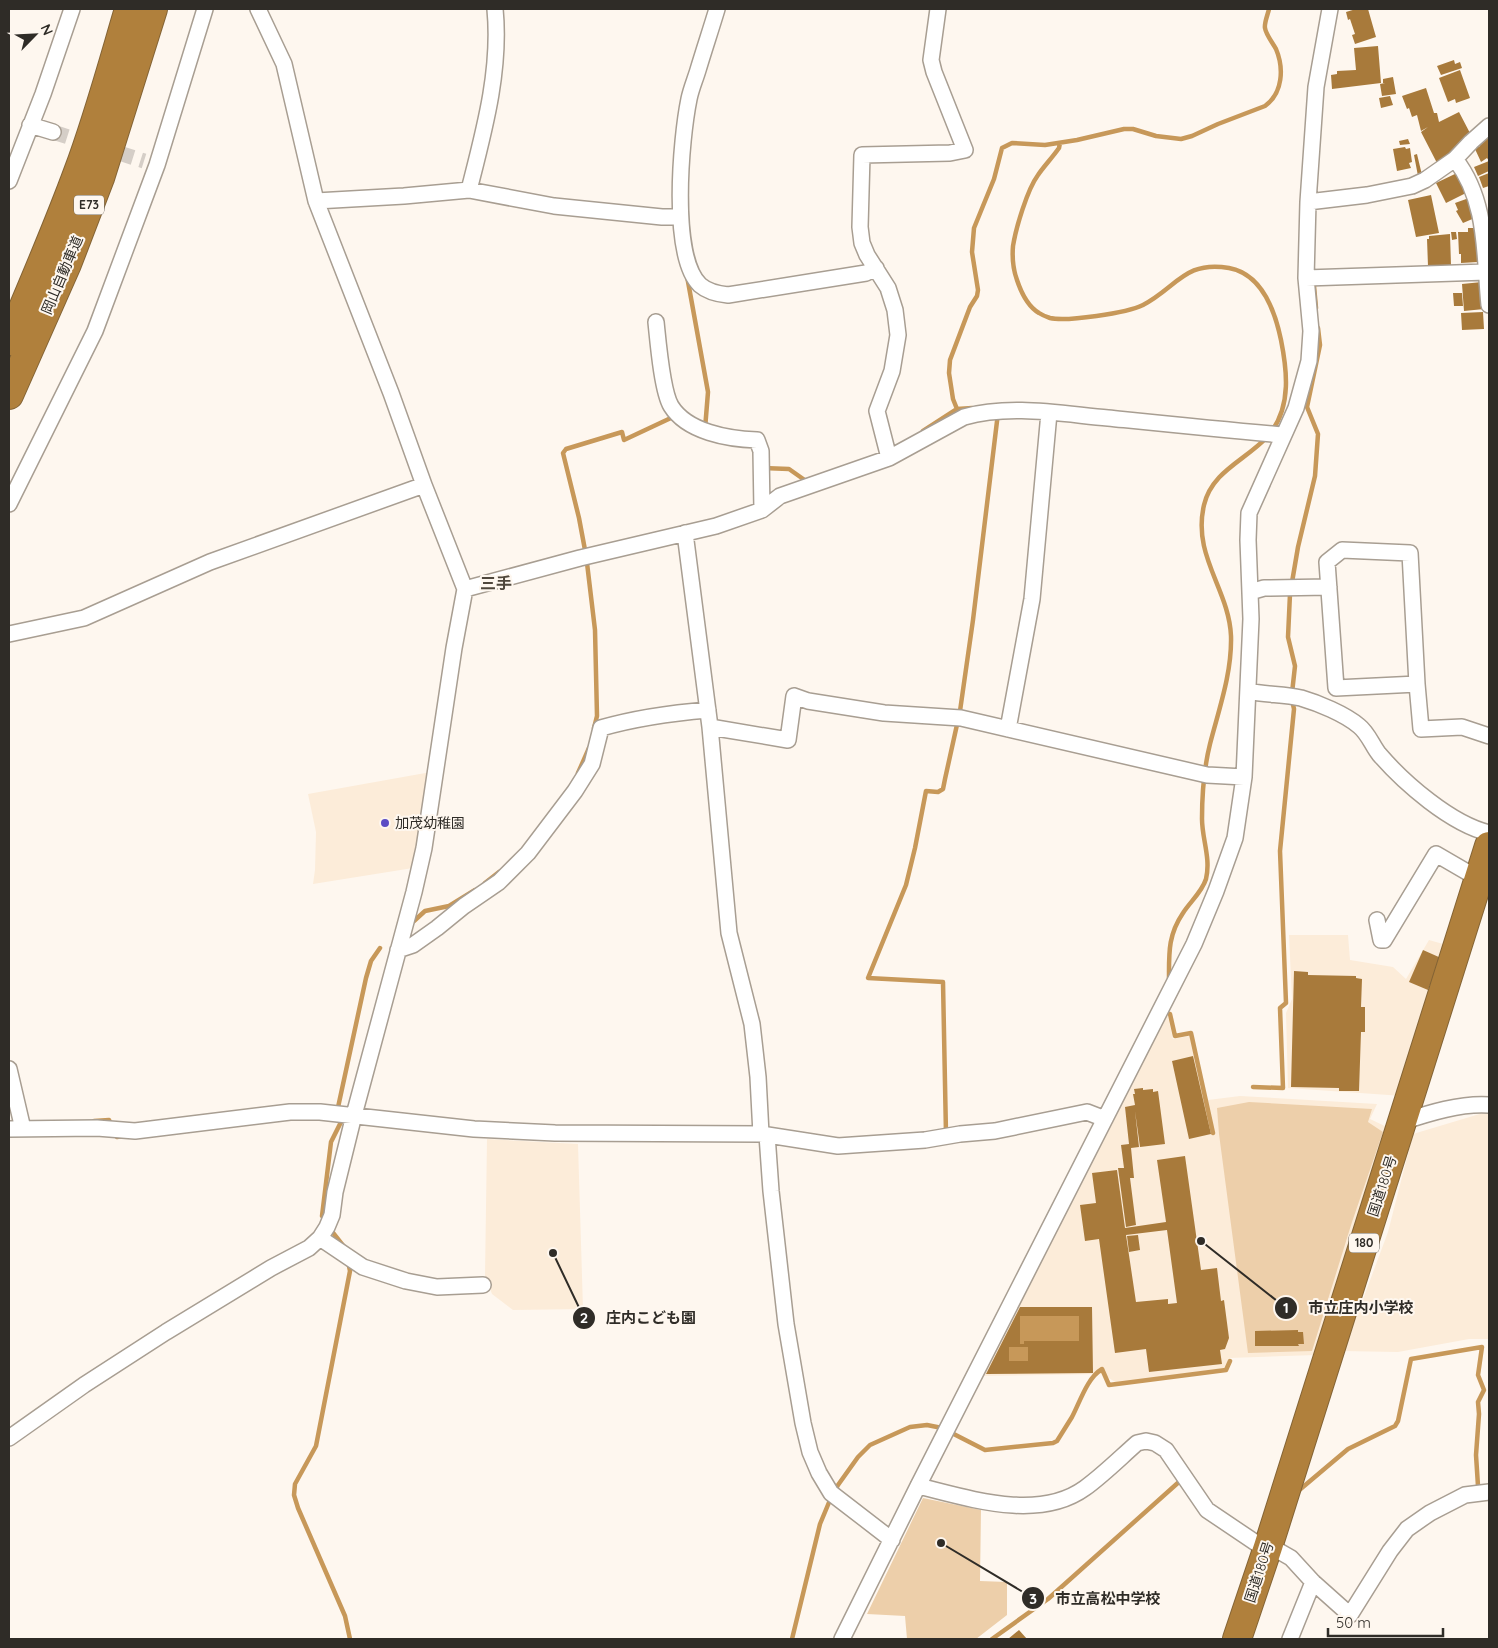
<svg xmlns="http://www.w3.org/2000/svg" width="1498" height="1648" viewBox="0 0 1498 1648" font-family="Quicksand,'Noto Sans JP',sans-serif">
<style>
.built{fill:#fcecd9}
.green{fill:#edcfaa}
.water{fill:#c79859}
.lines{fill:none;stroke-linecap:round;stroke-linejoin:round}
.stream{stroke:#c79859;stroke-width:4.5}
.building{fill:#a87a3b;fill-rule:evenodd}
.street-tunnel{stroke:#d5cec7;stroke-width:15;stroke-dasharray:15 8;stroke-linecap:butt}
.street-casing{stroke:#a89e92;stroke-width:18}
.highway-casing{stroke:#836335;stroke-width:30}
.street{stroke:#fff;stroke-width:15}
.highway{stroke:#b0803c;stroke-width:28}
.poi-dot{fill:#5b4cc4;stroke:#fef7ef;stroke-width:2}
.labels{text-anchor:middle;stroke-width:4;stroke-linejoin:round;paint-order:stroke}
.shield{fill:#fef7ef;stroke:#6d6963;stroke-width:1}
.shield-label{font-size:12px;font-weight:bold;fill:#2f2c27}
.street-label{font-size:14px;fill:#2f2c27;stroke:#fef7ef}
.poi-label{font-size:14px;fill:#2f2c27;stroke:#fef7ef;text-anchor:start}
.quarter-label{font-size:16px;font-weight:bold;fill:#4f473c;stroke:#fef7ef}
.leader{fill:none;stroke:#2f2c27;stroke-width:2}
.callout-dot{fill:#2f2c27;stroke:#fef7ef;stroke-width:2}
.mark-label{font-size:15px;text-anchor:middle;font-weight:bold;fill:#fff}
.callout-label{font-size:15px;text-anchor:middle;font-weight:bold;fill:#2f2c27;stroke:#fef7ef;stroke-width:4;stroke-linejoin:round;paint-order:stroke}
</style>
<rect width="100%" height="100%" fill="#fef7ef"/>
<path class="built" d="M 431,772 L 413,868 L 313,884 L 315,870 L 316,832 L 308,794 Z
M 1289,935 L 1348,935 L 1350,960 L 1393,967 L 1406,979 L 1429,940 L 1450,946 L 1403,1096 L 1288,1088 L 1286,1013 L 1292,999 Z
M 1166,1008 L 1173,1039 L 1194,1035 L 1204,1094 L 1208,1100 L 1240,1096 L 1377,1104 L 1370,1119 L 1389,1128 L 1316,1355 L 1229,1358 L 1225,1368 L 1117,1383 L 1102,1374 L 981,1376 Z
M 1483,1113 L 1489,1114 L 1489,1339 L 1469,1339 L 1398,1352 L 1342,1351 L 1359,1310 L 1388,1232 L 1413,1134 Z
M 487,1139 L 578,1144 L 583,1309 L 513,1310 L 492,1294 L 485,1276 Z"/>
<path class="green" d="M 1249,1102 L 1372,1109 L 1368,1122 L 1383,1132 L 1352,1222 L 1312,1351 L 1248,1353 L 1219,1134 L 1217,1108 Z
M 923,1498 L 981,1510 L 980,1581 L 1007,1582 L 1007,1615 L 976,1639 L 907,1639 L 905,1616 L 867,1614 Z"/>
<path class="water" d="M 1020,1316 L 1079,1316 L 1079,1341 L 1024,1341 L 1024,1344 L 1020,1344 Z
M 1009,1347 L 1028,1347 L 1028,1361 L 1009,1361 Z"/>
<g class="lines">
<path class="stream" d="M 1060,143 L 1059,148 C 1052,158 1044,166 1038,175 C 1027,190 1016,228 1013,246 C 1012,258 1013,269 1017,280 C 1021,292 1027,306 1039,313 C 1042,315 1047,317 1050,318 C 1066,322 1127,313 1143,305 C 1176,288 1185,260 1229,268 C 1262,274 1275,311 1281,340 C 1287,370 1291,404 1272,431
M 687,276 L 708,392 L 705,429
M 1314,286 L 1316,308
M 972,408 L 957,409 L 953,399 L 949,373 L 950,360 L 970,307 L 977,296 L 978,290 L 972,252 L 974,228 L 994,179 L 1002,148 L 1012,143 L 1045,145 L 1077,140 L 1124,129 L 1133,129 L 1156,136 L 1181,139 L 1192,136 L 1218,124 L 1265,106 C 1283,93 1284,68 1276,49 C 1273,43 1266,35 1265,28 C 1264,23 1268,14 1269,9
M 923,431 L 957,409
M 763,468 L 789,469 L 806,481 L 808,481
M 585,550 L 579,518 L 563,453 L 566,449 L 622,432 L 624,440 L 673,417 L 676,419
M 587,563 L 595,630 L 597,716 L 594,728
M 1292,693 L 1295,666 L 1288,637 L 1290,594 L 1298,547 L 1315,476 L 1318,434 L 1307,407 L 1320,345 L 1318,328
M 578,773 L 589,748
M 485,883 L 499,872
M 414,921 L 425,911 L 449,906 L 475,890
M 1169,978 C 1169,953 1168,935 1183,913 C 1190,902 1202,892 1206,879 C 1211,858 1202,839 1202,819 C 1202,794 1204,768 1210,744 C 1219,709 1232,673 1231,636 C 1229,589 1192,556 1204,505 C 1212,471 1246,460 1267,437
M 1170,1014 L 1175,1036 L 1191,1033 L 1213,1133
M 1253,1087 L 1283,1088 L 1280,1008 L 1286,1003 L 1280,851 L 1294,709 L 1292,700
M 337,1112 L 366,978 L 371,961 L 380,948
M 94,1121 L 109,1120 L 117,1137 L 123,1136
M 946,1134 L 943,982 L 868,978 L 906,885 L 915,848 L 926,791 L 938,792 L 943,789 L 945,779 L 960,711 L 973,620 L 998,413
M 325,1220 L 322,1216 L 331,1142 L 343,1118
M 330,1229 L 345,1248
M 348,1261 L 350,1271 L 316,1446 L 295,1484 L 294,1495 L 298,1508 L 345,1616 L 350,1639
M 1297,1492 L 1348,1449 L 1395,1426 L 1398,1421 L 1411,1359 L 1482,1347 L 1478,1375 L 1484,1390 L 1478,1402 L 1479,1414 L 1476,1455 L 1478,1486
M 792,1639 L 820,1524 L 830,1500 L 838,1485 L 858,1457 L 870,1445 L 910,1427 L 927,1425 L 942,1428 L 985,1450 L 1053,1443 L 1057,1441 C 1062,1433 1067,1425 1072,1417 C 1080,1402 1087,1378 1102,1369 L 1109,1385 L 1226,1370 L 1230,1361
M 992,1639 L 1048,1599 L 1180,1481"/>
</g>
<path class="building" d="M 1356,9 L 1368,9 L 1376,37 L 1355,44 L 1352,35 L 1355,34 L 1350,19 L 1348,20 L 1346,12 Z
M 1378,46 L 1381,83 L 1332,89 L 1331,75 L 1337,74 L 1337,71 L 1356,70 L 1354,48 Z
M 1454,60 L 1455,64 L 1460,62 L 1462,68 L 1441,75 L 1437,66 Z
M 1460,70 L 1470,98 L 1456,103 L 1455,99 L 1448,102 L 1439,78 Z
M 1393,77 L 1396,94 L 1382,96 L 1380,84 L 1385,83 L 1383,83 L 1383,79 Z
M 1426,88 L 1434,113 L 1437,113 L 1439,122 L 1459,112 L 1471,135 L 1462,147 L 1437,163 L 1421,132 L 1428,127 L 1421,131 L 1417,115 L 1412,117 L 1409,108 L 1407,109 L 1402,96 Z
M 1390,96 L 1393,105 L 1381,108 L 1379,98 Z
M 1489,137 L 1489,171 L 1478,176 L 1474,167 L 1489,161 L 1487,158 L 1481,162 L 1475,149 L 1480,146 L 1478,144 Z
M 1408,139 L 1410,144 L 1400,145 L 1399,141 Z
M 1405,147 L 1406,149 L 1410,148 L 1412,162 L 1409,163 L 1411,168 L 1397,171 L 1393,149 Z
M 1417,154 L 1422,175 L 1418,176 L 1414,155 Z
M 1457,173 L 1466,193 L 1446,203 L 1436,183 Z
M 1489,173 L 1489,186 L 1483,188 L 1479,177 Z
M 1431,195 L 1439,233 L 1416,237 L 1408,200 Z
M 1469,198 L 1477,217 L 1463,223 L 1456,211 L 1458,210 L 1455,203 Z
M 1468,228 L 1477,228 L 1478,262 L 1461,263 L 1461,254 L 1459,254 L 1458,232 L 1468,232 Z
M 1451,232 L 1456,232 L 1457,239 L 1452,240 Z
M 1450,234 L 1451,265 L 1428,266 L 1427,239 L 1429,239 L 1429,236 Z
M 1482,282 L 1484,309 L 1464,311 L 1462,284 Z
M 1453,293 L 1462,293 L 1463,306 L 1454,306 Z
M 1483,312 L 1484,329 L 1462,330 L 1461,313 Z
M 1423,950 L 1441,958 L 1433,985 L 1430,985 L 1428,990 L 1409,982 Z
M 1294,971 L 1308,972 L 1308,975 L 1356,976 L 1356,978 L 1362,979 L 1361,1007 L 1365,1007 L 1365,1032 L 1361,1032 L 1359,1091 L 1339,1091 L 1339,1088 L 1291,1087 Z
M 1193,1056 L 1211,1134 L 1189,1139 L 1172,1061 Z
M 1143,1088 L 1143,1090 L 1153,1089 L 1153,1092 L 1158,1091 L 1165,1144 L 1140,1147 L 1135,1111 L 1139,1147 L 1131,1148 L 1134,1178 L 1130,1178 L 1136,1225 L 1126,1227 L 1118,1168 L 1124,1168 L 1121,1145 L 1129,1144 L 1125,1107 L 1135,1105 L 1133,1094 L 1135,1094 L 1134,1089 Z
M 1185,1156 L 1201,1270 L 1217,1268 L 1221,1301 L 1224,1300 L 1229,1338 L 1225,1349 L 1220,1350 L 1222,1364 L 1149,1372 L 1146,1349 L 1115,1353 L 1099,1239 L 1085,1241 L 1080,1205 L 1096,1203 L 1092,1173 L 1117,1170 L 1125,1228 L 1166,1222 L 1157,1160 ZM 1167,1230 L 1177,1303 L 1168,1304 L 1168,1299 L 1136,1302 L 1126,1235 Z
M 1138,1235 L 1140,1250 L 1129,1252 L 1127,1236 Z
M 1020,1307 L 1092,1307 L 1093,1373 L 986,1374 ZM 1020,1316 L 1079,1316 L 1079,1341 L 1024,1341 L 1024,1344 L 1020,1344 ZM 1009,1347 L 1028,1347 L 1028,1361 L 1009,1361 Z
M 1298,1330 L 1298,1332 L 1303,1332 L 1304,1344 L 1298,1344 L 1299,1346 L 1255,1346 L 1255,1331 Z
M 1019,1630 L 1027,1639 L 1008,1639 Z"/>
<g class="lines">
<path class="street-tunnel" d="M 53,132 L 144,161"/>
<defs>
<path id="street" d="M 717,9 C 711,29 704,50 698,70 C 695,80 691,89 689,99 C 681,138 670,256 700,285 C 708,292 718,294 728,295 L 866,273 L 876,268
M 30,125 L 53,132
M 1455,159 C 1488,201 1484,256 1489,305
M 9,181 L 43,94 L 72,9
M 469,190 C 484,131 501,70 495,9
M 316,201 L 404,196 L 469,190 L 554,206 L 662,217 L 680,217
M 1308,202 L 1367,195 L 1412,186 L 1425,180 L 1455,159 L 1471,142 L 1489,126
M 1306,278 L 1486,272
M 656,322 C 658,341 662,391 671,406 C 687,432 728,439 757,440 L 761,451 L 762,510
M 889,458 L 877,411 L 892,371 L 898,335 L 895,310 L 888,288 L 867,255 L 862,243 L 860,227 L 862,155 L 950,153 L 965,150 L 934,72 L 931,60 L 938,9
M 9,504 L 95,331 L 157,165 L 205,9
M 685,533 L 710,727 L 729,933 L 752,1024 L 758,1077 L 761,1134
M 465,589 L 580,558 L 716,526 L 762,510 L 780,496 L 889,458 L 964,417 C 1010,404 1062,414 1108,418 C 1167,424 1225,430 1283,435
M 1250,592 L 1264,588 L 1329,587
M 9,634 L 84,618 L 210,562 L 424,485
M 1417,684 L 1336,688 L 1327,562 L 1342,550 L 1410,553 L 1417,684 L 1421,729 L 1462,727 L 1489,736
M 1248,691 C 1265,695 1284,694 1301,698 C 1318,703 1345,714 1359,726 C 1368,733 1372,745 1379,754 C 1404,783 1451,824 1489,833
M 710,727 L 788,740 L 794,696 L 808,701 L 884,713 L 961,718 L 1207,775 L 1244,777
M 1008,729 L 1032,599 L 1049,413
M 1377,920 L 1381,940 L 1384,940 L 1436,854 L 1479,879
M 398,950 L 413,945 L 437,928 L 464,906 L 499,882 L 528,853 L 575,791 L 592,764 L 601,728 C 636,718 671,713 708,710
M 9,1069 L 23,1129
M 1402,1122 C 1429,1113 1461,1103 1489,1105
M 9,1129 L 97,1128 L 135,1131 L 290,1112 L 320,1112 L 474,1129 L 555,1133 L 761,1134 L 838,1146 L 925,1140 L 960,1134 L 995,1131 L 1087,1112 L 1105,1119
M 767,1135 L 771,1191 L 786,1324 L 803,1423 L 810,1452 L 819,1473 L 831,1493 L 892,1540
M 320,1238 L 363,1267 L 406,1281 L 437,1287 L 483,1285
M 9,1438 L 84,1385 L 166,1332 L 271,1268 L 309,1248 L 320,1238 L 327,1227 L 332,1215 L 335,1192 L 354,1115 L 414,892 L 424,848 L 454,648 L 465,589 L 424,485 L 391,393 L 316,201 L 284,64 L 258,9
M 918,1486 C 968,1498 1038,1522 1085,1488 C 1103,1475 1120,1458 1137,1443 L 1146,1441 L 1155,1443 L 1166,1450 L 1207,1510 L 1256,1543 L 1277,1550 L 1291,1558 L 1313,1582 L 1350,1615 L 1390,1551 L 1407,1529 L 1430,1513 L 1465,1495 L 1489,1492
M 842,1639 L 918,1486 L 1194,944 L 1216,891 L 1235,838 L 1244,777 L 1251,619 L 1248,540 L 1249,513 L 1296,408 L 1309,361 L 1311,331 L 1306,278 L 1308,202 L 1316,87 L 1330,9
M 1290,1639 L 1313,1582"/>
<path id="highway" d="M 9,341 C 33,285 57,229 78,172 C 98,119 113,63 129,9
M 9,395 L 67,264 L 100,178 L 153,9
M 1237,1639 L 1268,1547 L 1489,846"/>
</defs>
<use href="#street" class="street-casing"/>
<use href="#highway" class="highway-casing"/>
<use href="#street" class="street"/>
<use href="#highway" class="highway"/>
</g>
<circle class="poi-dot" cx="385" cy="823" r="5"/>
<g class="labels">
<g class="shield">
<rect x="74" y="195.5" width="30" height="19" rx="4"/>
<rect x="1349" y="1233.5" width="30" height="19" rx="4"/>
</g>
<g class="shield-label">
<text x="89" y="209">E73</text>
<text x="1364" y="1247">180</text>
</g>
<g class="street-label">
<text transform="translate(62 275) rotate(-67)" y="5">岡山自動車道</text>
<text transform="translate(1382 1186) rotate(-72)" y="5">国道180号</text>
<text transform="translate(1259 1572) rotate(-72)" y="5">国道180号</text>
</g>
<g class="poi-label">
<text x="395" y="828">加茂幼稚園</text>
</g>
<g class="quarter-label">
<text x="496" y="589">三手</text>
</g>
</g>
<path class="leader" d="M1201 1241L1286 1308M553 1253L584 1318M941 1543L1033 1598"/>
<g class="callout-dot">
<circle cx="1201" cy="1241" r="5"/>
<circle cx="553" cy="1253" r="5"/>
<circle cx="941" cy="1543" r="5"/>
<circle cx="1286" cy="1308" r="12"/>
<circle cx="584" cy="1318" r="12"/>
<circle cx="1033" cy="1598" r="12"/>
</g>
<g class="mark-label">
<text x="1286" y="1313">1</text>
<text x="584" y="1323">2</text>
<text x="1033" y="1604">3</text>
</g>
<g class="callout-label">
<text x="1361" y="1313">市立庄内小学校</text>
<text x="651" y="1323">庄内こども園</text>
<text x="1108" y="1604">市立高松中学校</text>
</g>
<rect width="1498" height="1648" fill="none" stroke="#2f2c27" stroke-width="20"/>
<g transform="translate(35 35) rotate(66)" stroke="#fef7ef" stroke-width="4" paint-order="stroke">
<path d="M0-4L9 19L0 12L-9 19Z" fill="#2f2c27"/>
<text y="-8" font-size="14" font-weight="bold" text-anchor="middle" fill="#2f2c27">N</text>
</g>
<path d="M1328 1628v8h115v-8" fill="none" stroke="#2f2c27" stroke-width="2.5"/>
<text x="1336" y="1628" font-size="15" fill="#2f2c27" stroke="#fef7ef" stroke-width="4" paint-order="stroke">50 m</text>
</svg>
